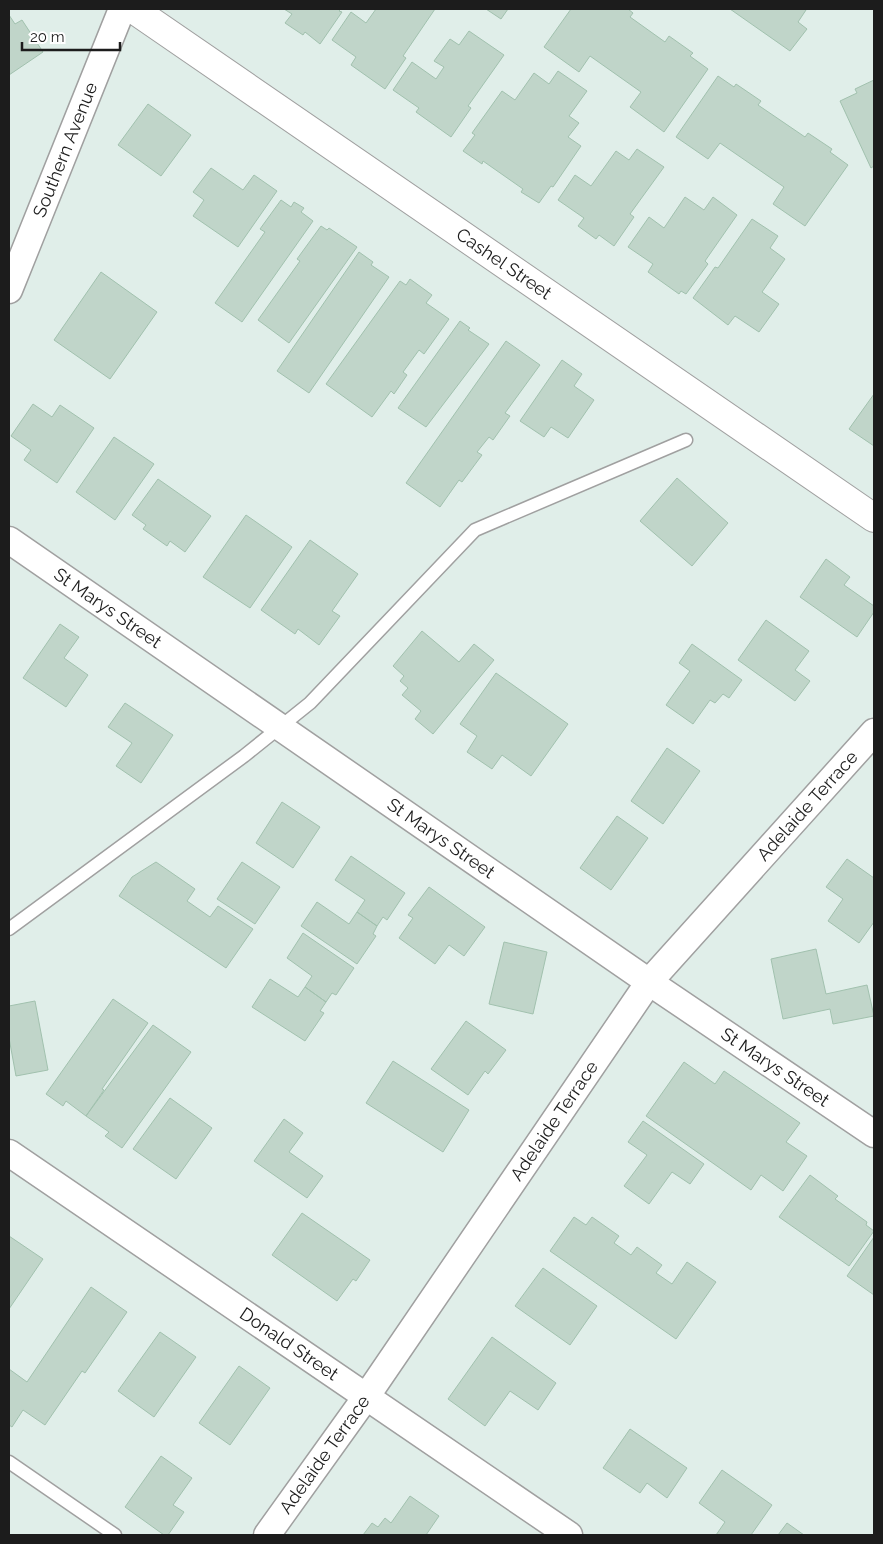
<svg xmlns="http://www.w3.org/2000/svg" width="883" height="1544" viewBox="0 0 883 1544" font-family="Raleway,sans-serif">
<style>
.building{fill:#c0d5c9;stroke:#a1c1ae}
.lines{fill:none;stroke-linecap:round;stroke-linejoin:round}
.service-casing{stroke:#a0a0a0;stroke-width:15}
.minor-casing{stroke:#a0a0a0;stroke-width:29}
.tertiary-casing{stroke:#a0a0a0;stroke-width:30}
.service{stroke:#fff;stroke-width:12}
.minor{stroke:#fff;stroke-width:26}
.tertiary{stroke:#fff;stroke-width:28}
.labels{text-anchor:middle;stroke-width:4;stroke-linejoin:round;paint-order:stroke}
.street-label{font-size:18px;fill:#1c1c1c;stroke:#fff}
</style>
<rect width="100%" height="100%" fill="#e0eee9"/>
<path class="building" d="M 284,9 L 341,9 L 339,11 L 342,12 L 320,44 L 305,32 L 303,35 L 285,23 L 292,14 Z
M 376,9 L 435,9 L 403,56 L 406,58 L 385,89 L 351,65 L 356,57 L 332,40 L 351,12 L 366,23 Z
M 486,9 L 508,9 L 501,19 Z
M 571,9 L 628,9 L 633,13 L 630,17 L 665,42 L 669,36 L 693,53 L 690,56 L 708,69 L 664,132 L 630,107 L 641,92 L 590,56 L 579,72 L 544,47 Z
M 730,9 L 805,9 L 806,10 L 798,22 L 807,29 L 790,51 Z
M 9,15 L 15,24 L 22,20 L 43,52 L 9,75 Z
M 469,31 L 504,55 L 468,106 L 471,108 L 451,137 L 416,112 L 419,108 L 393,90 L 412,62 L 436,79 L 444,67 L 434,61 L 450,39 L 459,45 Z
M 558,71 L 587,91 L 569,116 L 579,123 L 568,137 L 581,146 L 553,187 L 551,186 L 539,203 L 521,192 L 523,189 L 483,161 L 482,164 L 463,151 L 475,135 L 472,133 L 502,91 L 515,100 L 534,73 L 549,84 Z
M 718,76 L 734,87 L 736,84 L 761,101 L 758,105 L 805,137 L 808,133 L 832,149 L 830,152 L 848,165 L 805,226 L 773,204 L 784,187 L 720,143 L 708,159 L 676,137 Z
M 874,80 L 874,166 L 871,168 L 840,101 L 857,93 L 855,89 Z
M 148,104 L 191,135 L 161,176 L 118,145 Z
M 637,149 L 664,167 L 630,214 L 634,217 L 614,246 L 599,235 L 596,239 L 578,226 L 584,218 L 558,200 L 575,175 L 591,186 L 616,151 L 629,160 Z
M 211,168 L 243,190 L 254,175 L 277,191 L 238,247 L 193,216 L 204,200 L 193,192 Z
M 685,197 L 704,210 L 713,197 L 737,215 L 705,261 L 708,264 L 686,294 L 681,291 L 679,294 L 648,272 L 653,264 L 628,247 L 649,217 L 664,228 Z
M 281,200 L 291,207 L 294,202 L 304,208 L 301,212 L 313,221 L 242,322 L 215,303 L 265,232 L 260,229 Z
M 752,219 L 778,236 L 770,248 L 785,259 L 762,292 L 779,304 L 759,332 L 735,316 L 728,325 L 693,298 L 715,267 L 718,268 Z
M 321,226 L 327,230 L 329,228 L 357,247 L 289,343 L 258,320 L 300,261 L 297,259 Z
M 359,252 L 373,262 L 371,265 L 389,277 L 309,393 L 277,371 Z
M 101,272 L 157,312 L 110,379 L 54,340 Z
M 410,279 L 432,295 L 426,303 L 449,319 L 424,354 L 419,350 L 403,372 L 407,375 L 394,394 L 391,391 L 372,417 L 326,384 L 400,281 L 406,285 Z
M 460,321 L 470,328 L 468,330 L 489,344 L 426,427 L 398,408 Z
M 506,341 L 540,365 L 505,413 L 510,416 L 493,440 L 489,437 L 477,452 L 482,455 L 462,482 L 459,480 L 440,507 L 406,483 Z
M 562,360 L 582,374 L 574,386 L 594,400 L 568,438 L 551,427 L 544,437 L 520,421 Z
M 874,394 L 874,446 L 849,429 Z
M 33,404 L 52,417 L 60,405 L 94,428 L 57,483 L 24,460 L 31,450 L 11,436 Z
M 114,437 L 154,464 L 115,520 L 76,492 Z
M 677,478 L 728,523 L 692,566 L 640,521 Z
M 158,479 L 211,516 L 185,552 L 170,541 L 167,546 L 143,529 L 146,525 L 132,515 Z
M 246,515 L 292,547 L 250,608 L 203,577 Z
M 310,540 L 358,574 L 332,611 L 340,616 L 319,645 L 298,629 L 295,634 L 261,610 Z
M 826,559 L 850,577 L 844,585 L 874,606 L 874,612 L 857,637 L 800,597 Z
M 766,620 L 809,651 L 795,670 L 810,681 L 795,701 L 738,660 Z
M 60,624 L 79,637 L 64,658 L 88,675 L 66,707 L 23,678 Z
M 422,631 L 459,662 L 474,644 L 494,660 L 433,734 L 415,719 L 421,711 L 402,695 L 408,688 L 400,681 L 404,676 L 393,666 Z
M 692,644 L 742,680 L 729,698 L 723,694 L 715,703 L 710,700 L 693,724 L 666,705 L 690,671 L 679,663 Z
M 496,673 L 568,724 L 531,776 L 502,755 L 492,769 L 467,752 L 477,736 L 460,724 Z
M 125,703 L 173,735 L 141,783 L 116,766 L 132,743 L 108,727 Z
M 667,748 L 700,771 L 663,824 L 631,801 Z
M 282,802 L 320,827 L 293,868 L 256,843 Z
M 617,816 L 648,838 L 611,890 L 580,868 Z
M 351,856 L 405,893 L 387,920 L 383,917 L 377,926 L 357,912 L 365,900 L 335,880 Z
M 847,859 L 874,878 L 874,922 L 859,943 L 828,921 L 843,899 L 826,887 Z
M 156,862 L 195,889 L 187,901 L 210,917 L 218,906 L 253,929 L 226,968 L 119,896 L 132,877 Z
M 242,862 L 280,887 L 255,924 L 217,899 Z
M 429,887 L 485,927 L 464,956 L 449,945 L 435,964 L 399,938 L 413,918 L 408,915 Z
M 317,902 L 349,924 L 357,912 L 377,926 L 373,934 L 376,936 L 357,964 L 301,926 Z
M 303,933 L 354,968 L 336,995 L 332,993 L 326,1002 L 305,987 L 312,976 L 287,958 Z
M 504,942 L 547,952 L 533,1014 L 489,1004 Z
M 816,949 L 826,994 L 867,985 L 874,1016 L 833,1024 L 830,1009 L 783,1019 L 771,959 Z
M 270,979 L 298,997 L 305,987 L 326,1002 L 320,1011 L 324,1013 L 305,1041 L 252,1007 Z
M 113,999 L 148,1023 L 102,1089 L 104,1090 L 86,1116 L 66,1101 L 63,1106 L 46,1094 Z
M 35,1001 L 48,1070 L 16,1076 L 9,1038 L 9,1006 Z
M 466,1021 L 506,1050 L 488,1074 L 485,1071 L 468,1095 L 431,1069 Z
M 153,1025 L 191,1052 L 122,1148 L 105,1136 L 109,1132 L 86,1116 Z
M 393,1061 L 469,1110 L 443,1152 L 366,1103 Z
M 684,1062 L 715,1084 L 724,1071 L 800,1123 L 786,1142 L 807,1156 L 783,1191 L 761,1175 L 751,1190 L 646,1116 Z
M 170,1098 L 212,1128 L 176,1179 L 133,1149 Z
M 284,1119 L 303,1133 L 289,1152 L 323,1176 L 307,1198 L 254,1161 Z
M 643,1121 L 704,1164 L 690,1184 L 672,1172 L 649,1204 L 624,1186 L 647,1155 L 628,1142 Z
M 810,1175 L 838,1196 L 835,1199 L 867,1222 L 866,1225 L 874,1231 L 849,1266 L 779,1217 Z
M 302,1213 L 370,1260 L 356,1281 L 353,1279 L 337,1301 L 272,1255 Z
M 574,1217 L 586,1225 L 592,1217 L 619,1236 L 614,1243 L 631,1255 L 637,1247 L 662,1265 L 656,1273 L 672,1284 L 687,1262 L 716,1282 L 676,1339 L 550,1251 Z
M 9,1236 L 43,1259 L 9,1309 Z
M 874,1237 L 874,1295 L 847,1276 Z
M 543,1268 L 597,1306 L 570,1345 L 515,1306 Z
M 91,1287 L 127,1312 L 85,1373 L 82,1371 L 45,1425 L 23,1410 L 12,1427 L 9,1425 L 9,1369 L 27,1382 Z
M 160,1332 L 196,1357 L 154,1417 L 118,1391 Z
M 492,1337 L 556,1383 L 538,1410 L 510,1391 L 485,1426 L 448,1399 Z
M 239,1366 L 270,1388 L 230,1445 L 199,1423 Z
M 630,1429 L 687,1468 L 667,1498 L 647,1483 L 640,1493 L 603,1468 Z
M 161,1456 L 192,1478 L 173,1505 L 184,1512 L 168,1535 L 164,1535 L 125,1507 Z
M 722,1470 L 772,1505 L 751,1535 L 716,1535 L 725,1522 L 699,1503 Z
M 410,1496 L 439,1516 L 426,1535 L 363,1535 L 372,1523 L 378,1527 L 385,1518 L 391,1523 Z
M 787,1523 L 804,1535 L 778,1535 Z"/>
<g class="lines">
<defs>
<path id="service" d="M 9,929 L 244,756 L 310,703 L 475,530 L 686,440
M 9,1462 L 115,1535"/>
<g id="minor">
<path id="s1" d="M 9,290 L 122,9"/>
<path id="s2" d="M 9,540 L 649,982 L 874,1134"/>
<path id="s3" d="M 9,1153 L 569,1535"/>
<path id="s4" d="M 267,1535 L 366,1397 L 649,982 L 874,732"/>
</g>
<g id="tertiary">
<path id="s5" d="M 133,9 L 874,518"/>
</g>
</defs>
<use href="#service" class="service-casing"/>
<use href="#minor" class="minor-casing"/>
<use href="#tertiary" class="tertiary-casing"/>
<use href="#service" class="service"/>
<use href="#minor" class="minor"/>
<use href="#tertiary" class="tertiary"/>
</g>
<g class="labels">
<g class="street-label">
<text dy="6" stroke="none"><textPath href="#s1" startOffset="151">Southern Avenue</textPath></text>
<text dy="6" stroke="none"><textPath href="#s5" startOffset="450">Cashel Street</textPath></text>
<text dy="6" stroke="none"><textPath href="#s2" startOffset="120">St Marys Street</textPath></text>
<text dy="6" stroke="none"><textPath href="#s4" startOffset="909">Adelaide Terrace</textPath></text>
<text dy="6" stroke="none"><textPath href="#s2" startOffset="525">St Marys Street</textPath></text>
<text dy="6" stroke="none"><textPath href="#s2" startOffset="930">St Marys Street</textPath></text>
<text dy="6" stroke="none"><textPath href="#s4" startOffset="504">Adelaide Terrace</textPath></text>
<text dy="6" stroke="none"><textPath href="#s3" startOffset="339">Donald Street</textPath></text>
<text dy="6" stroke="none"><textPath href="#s4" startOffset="99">Adelaide Terrace</textPath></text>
</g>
</g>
<rect width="883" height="1544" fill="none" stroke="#1c1c1c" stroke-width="20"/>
<path d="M22 42v8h98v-8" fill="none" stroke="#1c1c1c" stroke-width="2.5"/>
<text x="30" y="42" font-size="15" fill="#1c1c1c" stroke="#ffffff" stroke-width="4" paint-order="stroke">20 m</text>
</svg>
